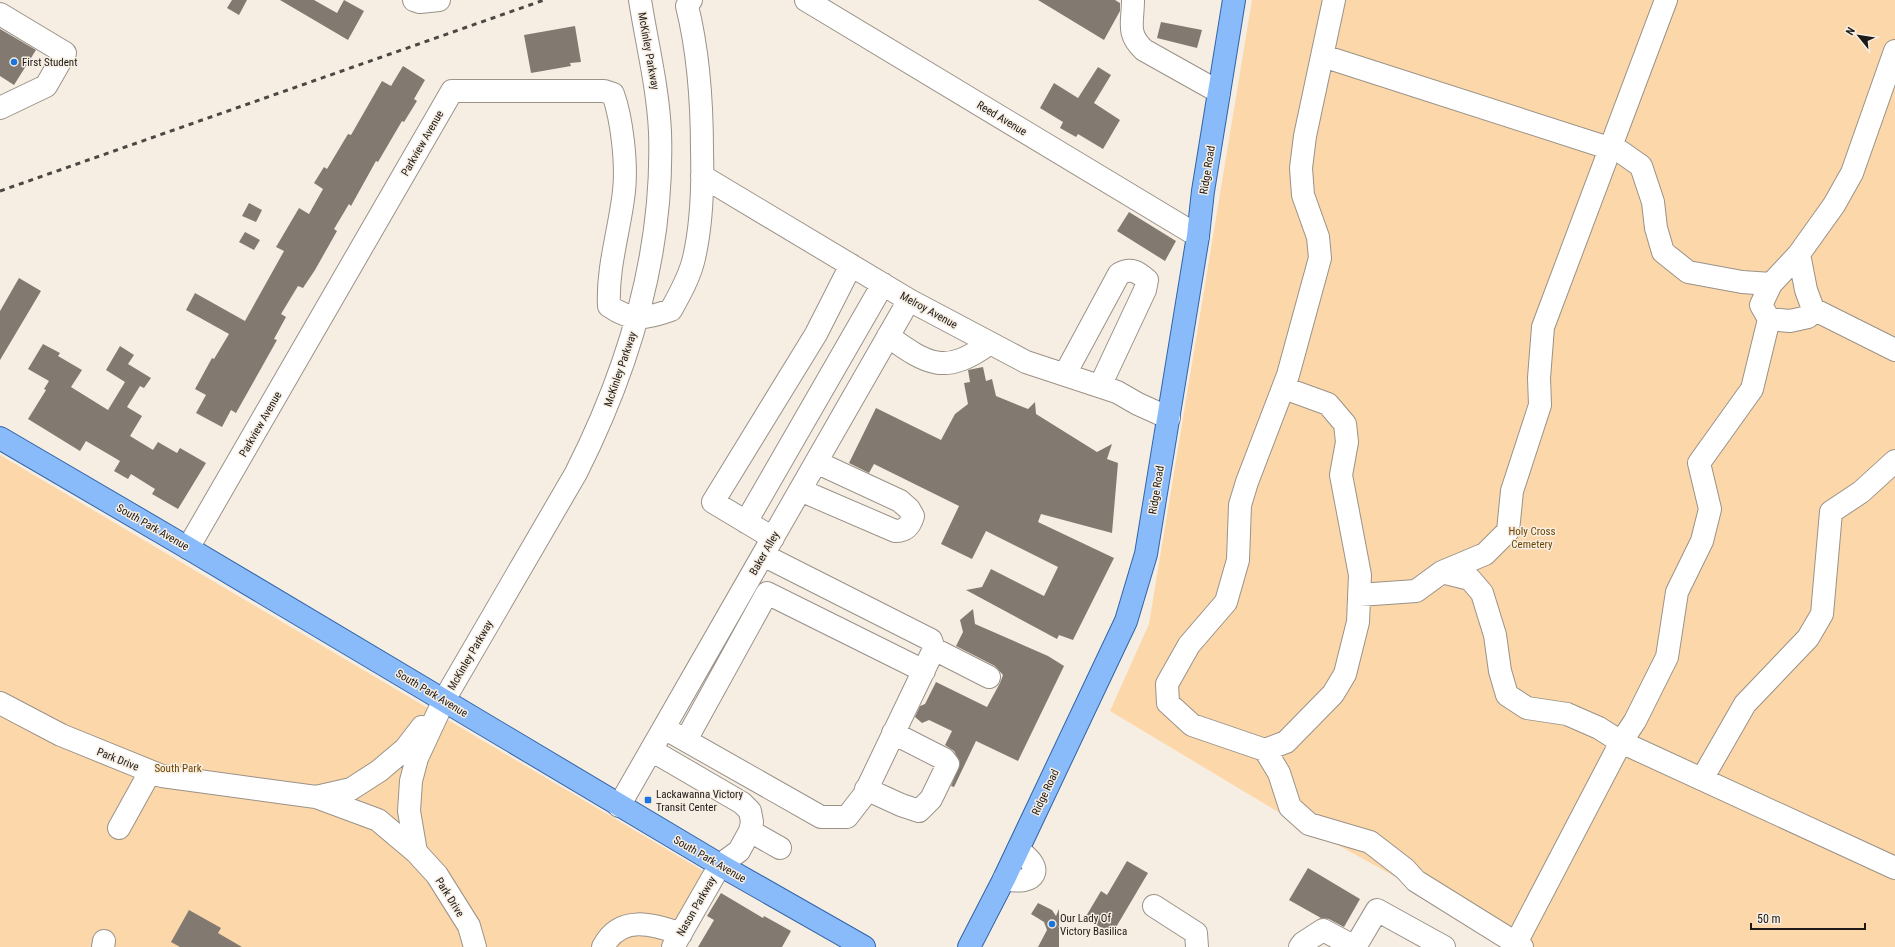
<svg xmlns="http://www.w3.org/2000/svg" width="1895" height="947" viewBox="0 0 1895 947" font-family="'Roboto Condensed',sans-serif">
<style>
.green{fill:#fcd7a9}
.building{fill:#827a70}
.lines{fill:none;stroke-linecap:round;stroke-linejoin:round}
.minor-casing{stroke:#9a9288;stroke-width:24}
.major-casing{stroke:#3064a8;stroke-width:24}
.minor{stroke:#fff;stroke-width:22}
.major{stroke:#89bbfa;stroke-width:22}
.rail{stroke:#4b4742;stroke-width:3;stroke-dasharray:5 5;stroke-linecap:butt}
.poi-dot{fill:#1974dd;stroke:#f7eee3;stroke-width:1.5}
.labels{text-anchor:middle;stroke-width:3;stroke-linejoin:round;paint-order:stroke}
.street-label{font-size:11px;fill:#1c1916;stroke:#f7eee3}
.poi-label{font-size:11px;fill:#1c1916;stroke:#f7eee3;text-anchor:start}
.park-label{font-size:11px;fill:#6e4600;stroke:#f7eee3}
</style>
<rect width="100%" height="100%" fill="#f7eee3"/>
<path class="green" d="M 1252,0 L 1895,0 L 1895,947 L 1522,947 L 1275,810 L 1110,711 L 1149,624 Z
M 0,455 L 705,872 L 660,947 L 0,947 Z"/>
<path class="building" d="M 232,0 L 247,0 L 239,15 L 227,8 Z
M 280,0 L 314,0 L 337,13 L 344,0 L 364,11 L 348,40 Z
M 1038,0 L 1115,0 L 1120,3 L 1120,11 L 1104,40 Z
M 1161,22 L 1202,30 L 1197,48 L 1157,38 Z
M 575,26 L 581,62 L 570,63 L 571,66 L 531,73 L 524,35 Z
M 0,29 L 36,50 L 14,85 L 0,76 Z
M 403,66 L 425,80 L 414,99 L 417,101 L 404,122 L 402,121 L 378,162 L 376,161 L 351,206 L 349,204 L 334,229 L 337,231 L 315,270 L 303,288 L 298,286 L 281,314 L 286,317 L 274,339 L 277,340 L 236,413 L 231,410 L 222,427 L 196,413 L 206,395 L 195,389 L 212,358 L 214,359 L 229,334 L 186,310 L 195,293 L 245,321 L 284,251 L 276,247 L 289,225 L 299,208 L 309,214 L 323,189 L 314,183 L 324,167 L 327,169 L 348,134 L 351,135 L 382,81 L 391,86 Z
M 1098,67 L 1111,75 L 1094,103 L 1120,120 L 1103,149 L 1078,134 L 1076,137 L 1060,128 L 1063,122 L 1040,108 L 1054,83 L 1078,98 Z
M 249,203 L 262,210 L 256,222 L 242,216 Z
M 1129,212 L 1176,241 L 1165,261 L 1117,231 Z
M 245,232 L 260,240 L 254,250 L 239,242 Z
M 19,278 L 41,291 L 0,360 L 0,311 Z
M 43,344 L 60,353 L 58,356 L 82,370 L 71,387 L 108,410 L 125,382 L 106,370 L 120,346 L 134,355 L 128,364 L 151,378 L 144,388 L 140,386 L 127,407 L 142,416 L 130,436 L 153,450 L 158,442 L 177,453 L 180,448 L 206,463 L 178,509 L 152,494 L 155,489 L 131,474 L 128,479 L 114,471 L 120,461 L 86,441 L 80,451 L 28,419 L 46,390 L 44,389 L 49,381 L 28,369 Z
M 983,367 L 986,381 L 992,379 L 996,396 L 1028,409 L 1035,402 L 1036,414 L 1097,452 L 1112,444 L 1107,459 L 1118,463 L 1112,533 L 1041,514 L 1038,522 L 1114,558 L 1073,640 L 1059,635 L 1057,639 L 966,590 L 982,587 L 991,569 L 1044,596 L 1058,567 L 986,531 L 972,559 L 941,544 L 959,506 L 874,464 L 869,473 L 849,463 L 876,408 L 941,440 L 955,414 L 968,404 L 964,383 L 970,382 L 968,370 Z
M 973,609 L 975,624 L 1048,656 L 1064,666 L 1018,761 L 976,741 L 954,787 L 951,786 L 960,763 L 954,751 L 945,745 L 952,731 L 929,720 L 922,723 L 915,717 L 920,706 L 925,704 L 936,682 L 987,707 L 1000,683 L 1003,675 L 995,666 L 956,646 L 963,632 L 960,620 Z
M 1127,861 L 1148,873 L 1112,934 L 1085,918 L 1101,891 L 1107,895 Z
M 1308,868 L 1360,899 L 1344,927 L 1329,919 L 1321,918 L 1289,900 Z
M 721,893 L 763,918 L 764,916 L 791,931 L 782,947 L 698,947 L 714,920 L 707,916 Z
M 1038,903 L 1052,910 L 1056,916 L 1059,909 L 1059,947 L 1038,947 L 1047,930 L 1044,922 L 1031,914 Z
M 189,910 L 221,928 L 218,933 L 242,947 L 180,947 L 171,942 Z"/>
<g class="lines">
<defs>
<path id="minor" d="M 414,0 L 420,2 L 439,0
M 806,0 L 1198,236
M 1133,0 C 1133,23 1126,33 1144,50 L 1219,92
M 0,14 L 65,53 L 46,86 L 0,108
M 1323,56 L 1621,152 L 1641,166 L 1653,202 L 1656,228 L 1663,252 L 1688,272 L 1742,282 L 1771,284
M 702,176 L 909,300 L 1026,362 L 1117,392 L 1138,404 L 1169,418
M 1799,254 L 1806,290 L 1813,309 L 1808,317 L 1790,321 L 1769,319 L 1761,305 L 1771,284 L 1799,254 L 1834,205 L 1852,173 L 1895,51
M 1813,309 L 1895,350
M 888,336 C 929,366 946,375 990,343
M 1065,374 L 1119,274 C 1131,267 1138,272 1147,280 L 1145,290 L 1100,386
M 1284,388 L 1328,404 L 1345,424 L 1347,442 L 1341,475 L 1360,575 L 1358,622 L 1345,674 L 1333,694 L 1286,742 L 1265,750 L 1192,725 L 1168,703 L 1167,684 L 1189,645 L 1226,602 L 1238,560 L 1240,505 L 1247,482 L 1288,375 L 1320,258 L 1318,237 L 1303,195 L 1301,168 L 1305,136 L 1334,0
M 800,490 L 895,531 C 906,531 910,526 913,516 L 909,509 L 900,501 L 816,462
M 746,522 L 883,284
M 773,538 L 713,502 L 816,334 L 851,265
M 188,548 L 452,91 L 604,91 L 613,94 C 622,119 627,164 624,191 C 620,229 607,267 609,306 C 632,322 646,319 671,310 C 680,294 690,276 694,258 C 702,223 703,186 702,151 C 702,102 699,54 687,6 L 691,0
M 1442,572 L 1470,579 L 1482,593 L 1495,635 L 1500,671 L 1507,695 L 1527,708 L 1567,714 L 1599,728 L 1621,742 L 1895,868
M 1359,595 L 1416,591 L 1442,572 L 1485,554 L 1508,531 L 1512,491 L 1540,405 L 1539,378 L 1543,327 L 1666,0
M 934,649 L 989,677
M 0,703 L 61,735 L 162,776 L 316,797 L 351,789 L 379,771 L 405,749 L 422,727
M 664,728 L 821,817 L 847,817 L 864,795 L 934,649 L 931,640 L 763,555
M 686,740 L 767,593 L 924,671
M 651,750 L 742,803 L 750,811 L 752,822 L 750,831 L 739,851 L 720,865 L 673,947
M 1265,750 L 1279,773 L 1290,807 L 1309,824 L 1370,842 L 1405,869 L 1416,881 L 1522,947
M 1702,779 L 1745,704 L 1808,638 L 1822,614 L 1831,512 L 1861,492 L 1895,461
M 866,789 L 901,805 L 919,811 L 931,799 L 948,764 L 944,759 L 893,733
M 316,797 L 378,820 L 416,852
M 619,806 L 909,300
M 119,828 L 150,772
M 750,831 L 780,848
M 1004,879 C 1036,886 1046,869 1018,850
M 1154,906 L 1196,933 L 1197,947
M 1516,943 L 1621,742 L 1635,721 L 1667,657 L 1677,592 L 1702,541 L 1710,509 L 1699,463 L 1752,389 L 1769,319
M 103,947 L 104,941
M 475,947 L 469,926 L 437,875 L 416,852 L 409,811 L 411,781 L 417,758 L 444,700 L 576,473 C 629,368 664,251 660,132 C 658,88 647,44 640,0
M 603,947 C 620,914 653,924 681,934
M 1300,947 L 1303,943 L 1323,930 L 1355,947
M 1355,947 L 1377,910 L 1444,947"/>
<path id="major" d="M 0,438 L 188,548 L 720,865 L 864,947
M 969,947 L 1004,879 L 1126,621 L 1146,554 L 1198,236 L 1203,191 L 1234,0"/>
</defs>
<use href="#minor" class="minor-casing"/>
<use href="#major" class="major-casing"/>
<use href="#minor" class="minor"/>
<use href="#major" class="major"/>
<path class="rail" d="M 0,191 L 544,0"/>
</g>
<g class="poi-dot">
<circle cx="14" cy="62" r="4"/>
<rect x="644" y="796" width="8" height="8" rx="2"/>
<circle cx="1052" cy="924" r="4"/>
</g>
<g class="labels">
<g class="street-label">
<text transform="translate(649 51) rotate(80)" y="4">McKinley Parkway</text>
<text transform="translate(1002 118) rotate(31)" y="4">Reed Avenue</text>
<text transform="translate(422 143) rotate(-60)" y="4">Parkview Avenue</text>
<text transform="translate(1207 170) rotate(-81)" y="4">Ridge Road</text>
<text transform="translate(929 310) rotate(29)" y="4">Melroy Avenue</text>
<text transform="translate(620 369) rotate(-71)" y="4">McKinley Parkway</text>
<text transform="translate(260 424) rotate(-60)" y="4">Parkview Avenue</text>
<text transform="translate(1156 490) rotate(-81)" y="4">Ridge Road</text>
<text transform="translate(153 527) rotate(30)" y="4">South Park Avenue</text>
<text transform="translate(764 553) rotate(-60)" y="4">Baker Alley</text>
<text transform="translate(470 655) rotate(-60)" y="4">McKinley Parkway</text>
<text transform="translate(432 693) rotate(31)" y="4">South Park Avenue</text>
<text transform="translate(118 759) rotate(22)" y="4">Park Drive</text>
<text transform="translate(1045 792) rotate(-65)" y="4">Ridge Road</text>
<text transform="translate(710 859) rotate(30)" y="4">South Park Avenue</text>
<text transform="translate(450 897) rotate(58)" y="4">Park Drive</text>
<text transform="translate(696 906) rotate(-60)" y="4">Nason Parkway</text>
</g>
<g class="poi-label">
<text x="22" y="66">First Student</text>
<text x="656" y="798">Lackawanna Victory<tspan x="656" dy="13">Transit Center</tspan></text>
<text x="1060" y="922">Our Lady Of<tspan x="1060" dy="13">Victory Basilica</tspan></text>
</g>
<g class="park-label">
<text x="1532" y="535">Holy Cross<tspan x="1532" dy="13">Cemetery</tspan></text>
<text x="178" y="772">South Park</text>
</g>
</g>
<g transform="translate(1859 36) rotate(300)" stroke="#f7eee3" stroke-width="3" paint-order="stroke">
<path d="M0-3L7 15L0 10L-7 15Z" fill="#1c1916"/>
<text y="-6" font-size="11" font-weight="bold" text-anchor="middle" fill="#1c1916">N</text>
</g>
<path d="M1751 923v6h114v-6" fill="none" stroke="#1c1916" stroke-width="2"/>
<text x="1757" y="923" font-size="12" fill="#1c1916" stroke="#f7eee3" stroke-width="3" paint-order="stroke">50 m</text>
</svg>
